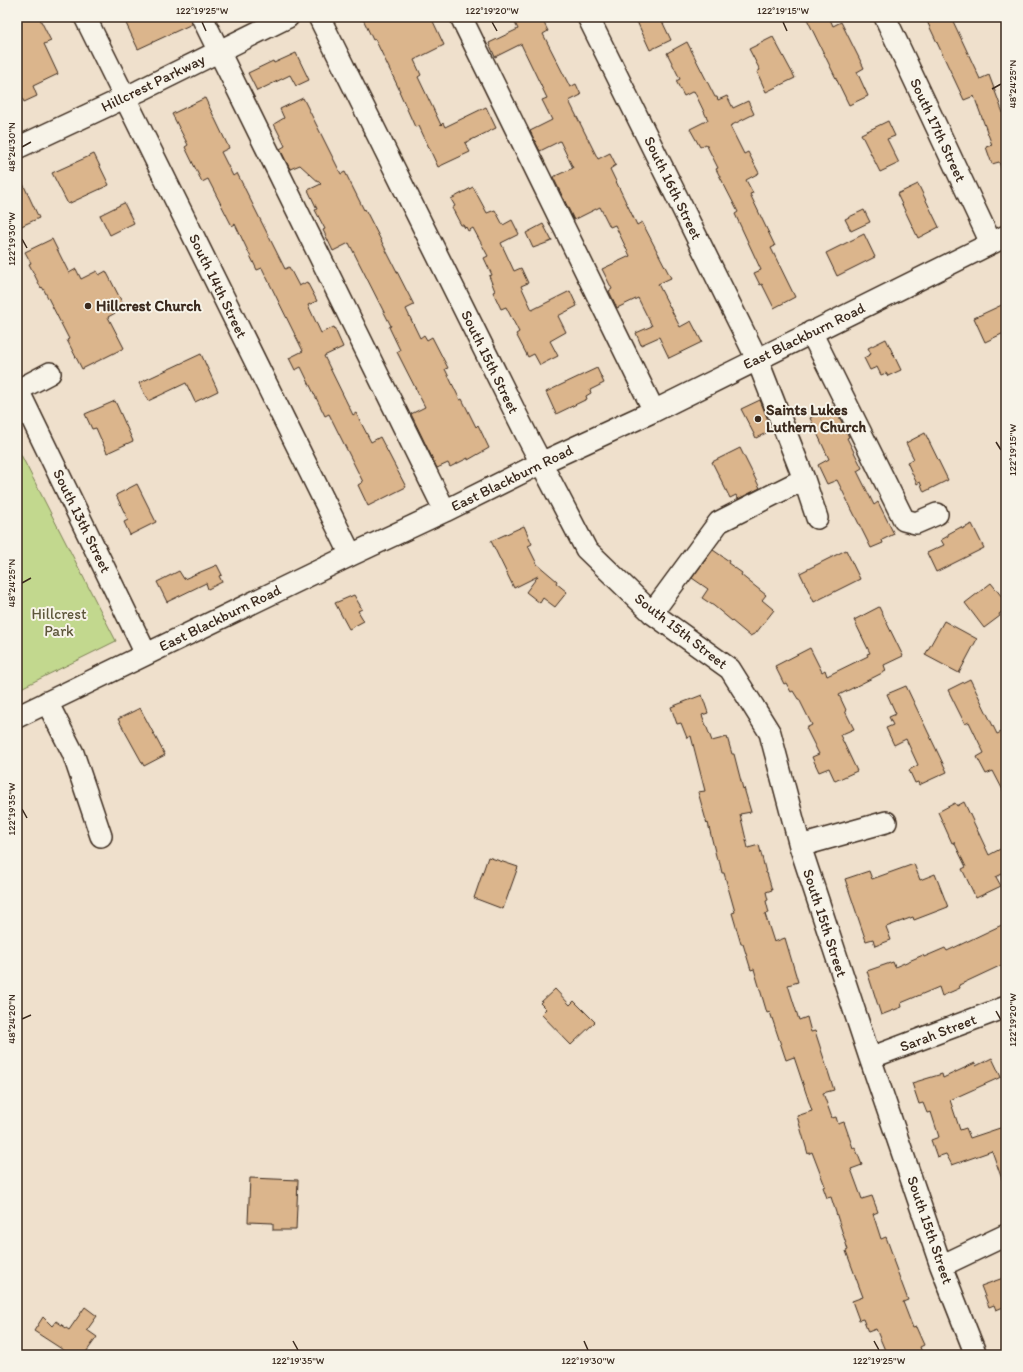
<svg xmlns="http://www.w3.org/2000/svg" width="1023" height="1372" viewBox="0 0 1023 1372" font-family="Itim,sans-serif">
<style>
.green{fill:#c2d88e;stroke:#7e8156}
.building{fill:#dbb58c;stroke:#3b2a1e}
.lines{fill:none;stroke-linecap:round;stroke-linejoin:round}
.minor-casing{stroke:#3b2a1e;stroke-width:24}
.minor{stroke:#f7f3e8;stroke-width:21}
.ticks{fill:none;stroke:#3b2a1e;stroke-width:1.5}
.poi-dot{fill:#3b2a1e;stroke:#f7f3e8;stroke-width:1.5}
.labels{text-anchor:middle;stroke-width:4;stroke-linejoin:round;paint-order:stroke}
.street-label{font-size:15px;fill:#3b2a1e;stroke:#f7f3e8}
.poi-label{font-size:15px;font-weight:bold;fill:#3b2a1e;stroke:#f7f3e8;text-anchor:start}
.park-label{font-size:15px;fill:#5d563a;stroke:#f7f3e8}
.neatline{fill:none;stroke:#3b2a1e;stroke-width:1.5}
.ticks-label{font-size:10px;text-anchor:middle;fill:#3b2a1e}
</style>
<rect width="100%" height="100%" fill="#efe0cc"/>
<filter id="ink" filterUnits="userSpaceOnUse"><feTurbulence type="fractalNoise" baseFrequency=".025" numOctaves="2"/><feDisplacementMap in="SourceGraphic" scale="8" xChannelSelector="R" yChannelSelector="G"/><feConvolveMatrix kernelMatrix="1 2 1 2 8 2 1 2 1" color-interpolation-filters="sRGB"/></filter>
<g filter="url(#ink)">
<path class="green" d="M 17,447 L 116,641 L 17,690 Z"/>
<path class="building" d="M 17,17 L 39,17 L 51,41 L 44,44 L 58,74 L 33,86 L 37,96 L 24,102 L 17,87 Z
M 123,17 L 190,17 L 192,24 L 138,49 Z
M 362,17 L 431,17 L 444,45 L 414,60 L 421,75 L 418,77 L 441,125 L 443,123 L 445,127 L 486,107 L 496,128 L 465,143 L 470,152 L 438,167 L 419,126 L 415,127 L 399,91 L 400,91 L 375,39 L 373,40 Z
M 512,17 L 541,17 L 548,31 L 543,34 L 570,87 L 576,84 L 581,95 L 569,101 L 598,159 L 610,153 L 616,165 L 610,169 L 637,225 L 642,222 L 671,278 L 658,284 L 680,327 L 691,321 L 702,342 L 669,358 L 659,337 L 641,345 L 636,333 L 652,326 L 638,298 L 617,308 L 609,291 L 612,289 L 602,269 L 630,256 L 615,225 L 610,227 L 600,207 L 574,220 L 553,177 L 573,168 L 560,141 L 540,151 L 530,131 L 552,120 L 542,100 L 547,98 L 521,44 L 495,57 L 489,43 L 518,29 Z
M 635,17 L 660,17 L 671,40 L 650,50 Z
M 806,17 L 829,17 L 833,26 L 841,22 L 864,68 L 857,72 L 868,96 L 849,105 Z
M 925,17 L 951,17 L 980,79 L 989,75 L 1006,121 L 1006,178 L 1005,178 L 999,162 L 992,164 L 986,147 L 992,145 L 974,96 L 964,100 Z
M 773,37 L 795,78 L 766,92 L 757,72 L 760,70 L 749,49 Z
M 687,42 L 715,97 L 717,97 L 718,100 L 727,96 L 733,108 L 748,101 L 754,114 L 730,126 L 744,154 L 748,152 L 759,173 L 746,180 L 753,193 L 750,194 L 775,246 L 771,248 L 795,297 L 774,308 L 762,284 L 760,285 L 754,273 L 761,270 L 735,214 L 738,212 L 716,169 L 718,168 L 706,144 L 700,147 L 690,129 L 708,120 L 694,91 L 684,96 L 676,81 L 680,79 L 667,53 Z
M 296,53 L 309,80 L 296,86 L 290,75 L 257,91 L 248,73 L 273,61 L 274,63 Z
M 205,98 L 229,148 L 221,152 L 233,176 L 237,173 L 285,269 L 289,267 L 299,286 L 307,282 L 317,301 L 308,305 L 321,333 L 334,327 L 343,347 L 324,356 L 353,415 L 356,413 L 371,442 L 380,437 L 406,487 L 368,506 L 358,485 L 363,482 L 329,414 L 325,416 L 301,367 L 295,370 L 289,358 L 303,351 L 262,268 L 257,270 L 235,224 L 232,226 L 208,179 L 202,182 L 185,147 L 188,145 L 172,114 Z
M 303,98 L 341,174 L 345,172 L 364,210 L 365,209 L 414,305 L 406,309 L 420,338 L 424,335 L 427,340 L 432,337 L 448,368 L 445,369 L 460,400 L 462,399 L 476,427 L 478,425 L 489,448 L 468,460 L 468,458 L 450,467 L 448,463 L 437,468 L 411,414 L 425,407 L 397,352 L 400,350 L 389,327 L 391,326 L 349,243 L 333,251 L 323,230 L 325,229 L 315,210 L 317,209 L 308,190 L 321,184 L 300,165 L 290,169 L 280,149 L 285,146 L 274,124 L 284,118 L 280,109 Z
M 888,121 L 895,136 L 887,139 L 899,163 L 880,172 L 861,134 Z
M 94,154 L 109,185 L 68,204 L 52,173 Z
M 17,171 L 39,218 L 17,228 Z
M 918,184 L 939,227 L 918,238 L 897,194 Z
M 473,187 L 487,213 L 495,210 L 503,225 L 512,220 L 519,234 L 501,243 L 514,271 L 521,268 L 528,283 L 521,286 L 532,310 L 570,291 L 577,306 L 558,316 L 566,332 L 550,341 L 558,356 L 540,365 L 534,354 L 528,357 L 516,334 L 519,332 L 506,307 L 501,309 L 493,292 L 495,291 L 489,276 L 492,275 L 484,258 L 488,256 L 473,228 L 468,231 L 466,227 L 465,228 L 463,225 L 461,225 L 452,208 L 455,206 L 451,199 Z
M 124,203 L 134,223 L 110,235 L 100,215 Z
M 864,210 L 870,222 L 851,231 L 845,219 Z
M 543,224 L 552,241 L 533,248 L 526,233 Z
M 864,234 L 875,257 L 837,276 L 826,253 Z
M 52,239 L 69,273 L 76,269 L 81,279 L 97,271 L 99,275 L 106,271 L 123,304 L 114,308 L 117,312 L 108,317 L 124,348 L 82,369 L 67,340 L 69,339 L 44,290 L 42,287 L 41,288 L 29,264 L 31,263 L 25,252 Z
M 1006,303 L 1006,332 L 985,342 L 974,318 Z
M 886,339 L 901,370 L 888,376 L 886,373 L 881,375 L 877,367 L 870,370 L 864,358 L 871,354 L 868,348 Z
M 201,354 L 218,391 L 195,402 L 186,383 L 148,401 L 139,383 Z
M 597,368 L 604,383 L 590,390 L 591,393 L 586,396 L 587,399 L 556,414 L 546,392 Z
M 760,400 L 772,430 L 756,438 L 741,409 Z
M 115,401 L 133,441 L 107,453 L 96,428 L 92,429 L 85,414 Z
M 834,406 L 849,437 L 847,438 L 862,468 L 857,471 L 874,505 L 878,502 L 894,534 L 882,540 L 883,543 L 871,548 L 837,480 L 827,484 L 818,465 L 829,459 L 810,418 Z
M 925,433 L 948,480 L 924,492 L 920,482 L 917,484 L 907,462 L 914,459 L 906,443 Z
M 740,448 L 760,488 L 738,499 L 736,495 L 730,498 L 712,462 Z
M 137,484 L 156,522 L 130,535 L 124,522 L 128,520 L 116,495 Z
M 972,524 L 984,548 L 936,572 L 927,553 L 944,545 L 941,540 L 948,536 L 948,534 L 961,527 L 962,529 Z
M 524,526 L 532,544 L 528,546 L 537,564 L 557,581 L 556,583 L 567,592 L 555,607 L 543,598 L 540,603 L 526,592 L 538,576 L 514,588 L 491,541 Z
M 713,550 L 729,561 L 728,563 L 742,573 L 741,575 L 766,595 L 762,600 L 774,610 L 756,633 L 750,636 L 714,606 L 702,598 L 708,589 L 692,578 Z
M 846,550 L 860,579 L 814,602 L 800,573 Z
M 217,565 L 222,575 L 219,576 L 222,582 L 208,589 L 206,583 L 167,602 L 157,582 L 179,571 L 184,579 Z
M 991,583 L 1006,602 L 1006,609 L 999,614 L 1000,616 L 984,628 L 965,603 Z
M 354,595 L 362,609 L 358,611 L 364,621 L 349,629 L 335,603 Z
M 879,607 L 903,656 L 884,665 L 886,671 L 839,695 L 846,710 L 845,711 L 854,729 L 840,735 L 857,771 L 835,781 L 829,768 L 819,772 L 812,757 L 819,754 L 806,728 L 812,725 L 799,699 L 798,699 L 793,691 L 791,692 L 786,683 L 784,684 L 775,666 L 810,648 L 822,672 L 825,670 L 827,676 L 868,656 L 867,654 L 870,653 L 854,620 Z
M 944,621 L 977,639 L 959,673 L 925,655 Z
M 970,679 L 997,734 L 1006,730 L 1006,796 L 993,771 L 986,774 L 977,757 L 984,753 L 969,722 L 965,724 L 948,690 Z
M 906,686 L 947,772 L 919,785 L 918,782 L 915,783 L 909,770 L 918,765 L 906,739 L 894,745 L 886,728 L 893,725 L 889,717 L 896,714 L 887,694 Z
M 702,695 L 708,713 L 702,715 L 712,741 L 727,737 L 732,754 L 734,754 L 743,789 L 744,788 L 751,812 L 740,814 L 748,848 L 759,845 L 766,873 L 767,873 L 772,890 L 766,892 L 768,900 L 766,901 L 769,913 L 765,914 L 774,942 L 785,938 L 798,982 L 788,985 L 799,1020 L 807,1017 L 811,1032 L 815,1031 L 834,1090 L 823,1093 L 832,1118 L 836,1117 L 838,1124 L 844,1122 L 853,1148 L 855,1147 L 862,1165 L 851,1169 L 862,1199 L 872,1196 L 878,1212 L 873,1214 L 881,1239 L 886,1237 L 894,1259 L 893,1260 L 908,1300 L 903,1302 L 913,1328 L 916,1327 L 924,1345 L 920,1347 L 923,1355 L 887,1355 L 876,1329 L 868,1332 L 863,1319 L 859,1320 L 852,1301 L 863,1297 L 846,1251 L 848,1250 L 831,1197 L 827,1198 L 823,1187 L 825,1186 L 812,1152 L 808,1154 L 797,1116 L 812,1111 L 794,1057 L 786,1060 L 770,1012 L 767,1013 L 754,969 L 751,970 L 743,944 L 741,944 L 732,913 L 735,912 L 724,873 L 722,873 L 719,860 L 717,860 L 708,823 L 707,824 L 698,792 L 705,791 L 691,736 L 687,738 L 681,723 L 677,724 L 671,707 Z
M 140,708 L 165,755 L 144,766 L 118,719 Z
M 964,802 L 989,855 L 1006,846 L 1006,872 L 996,877 L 1001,886 L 976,898 L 962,869 L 966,867 L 954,842 L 952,843 L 938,812 L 955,803 L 957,806 Z
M 488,857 L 518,867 L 503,909 L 474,898 Z
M 914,864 L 920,880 L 935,874 L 948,907 L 914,920 L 913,917 L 886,927 L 891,940 L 875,946 L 873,939 L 866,941 L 845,879 L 869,871 L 872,879 Z
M 1006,923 L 1006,963 L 959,985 L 960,988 L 942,996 L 939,987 L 901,1003 L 902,1007 L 881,1015 L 867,971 L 893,962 L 895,967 L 923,955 L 924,957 L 945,948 L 947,951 Z
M 555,989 L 570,1005 L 574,1001 L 595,1022 L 571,1045 L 541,1014 L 546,1009 L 540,1003 Z
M 992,1058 L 1001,1077 L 950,1100 L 960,1130 L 966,1128 L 970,1138 L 1006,1126 L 1006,1185 L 1004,1185 L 992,1151 L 952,1165 L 946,1154 L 937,1157 L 931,1140 L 939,1137 L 931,1112 L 927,1113 L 923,1103 L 919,1104 L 912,1083 L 942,1074 L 943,1078 L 975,1063 L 976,1066 Z
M 250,1178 L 298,1180 L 296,1230 L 273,1230 L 273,1223 L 248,1222 Z
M 1006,1277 L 1006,1306 L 996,1310 L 994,1305 L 989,1307 L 981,1286 Z
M 85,1307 L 97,1316 L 87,1330 L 97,1337 L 84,1355 L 71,1355 L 34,1331 L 43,1317 L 52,1326 L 56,1321 L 69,1330 Z"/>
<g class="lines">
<defs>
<path id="minor" d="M 85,17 L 351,555
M 202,17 L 445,511
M 319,17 L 528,438 L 586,549 L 652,613 L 730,669 L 770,733 L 800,846 L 870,1058 L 941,1266 L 976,1355
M 461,17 L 654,411
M 588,17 L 757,359 L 804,479 L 817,518
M 885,17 L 991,243
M 17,148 L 139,91 L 288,17
M 811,332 L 904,520 L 916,523 L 937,514
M 17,388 L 146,654
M 18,390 L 50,373
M 652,613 L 719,522 L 804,479
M 47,702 L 73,753 L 101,836
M 17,717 L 351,555 L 445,511 L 541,463 L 654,411 L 1006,236
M 800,846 L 886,822
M 870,1058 L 1006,1007
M 941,1266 L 1006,1235"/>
</defs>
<use href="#minor" class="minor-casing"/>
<use href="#minor" class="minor"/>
</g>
</g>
<path class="ticks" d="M 202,22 L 206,31M 492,22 L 497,31M 783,22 L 787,31M 992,89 L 1001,84M 22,147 L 31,142M 22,239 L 27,248M 996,442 L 1001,450M 22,583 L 31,578M 22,809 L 27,818M 996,1011 L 1001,1020M 22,1019 L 31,1015M 293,1341 L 298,1350M 584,1341 L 588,1350M 874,1341 L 879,1350"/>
<g class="poi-dot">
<circle cx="88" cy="306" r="4"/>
<circle cx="758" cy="419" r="4"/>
</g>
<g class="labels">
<g class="street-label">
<text transform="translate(153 83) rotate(-26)" y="5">Hillcrest Parkway</text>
<text transform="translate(938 130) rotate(65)" y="5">South 17th Street</text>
<text transform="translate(673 188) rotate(64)" y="5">South 16th Street</text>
<text transform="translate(218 286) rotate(64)" y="5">South 14th Street</text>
<text transform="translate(804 336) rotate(-26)" y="5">East Blackburn Road</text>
<text transform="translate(490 362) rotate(64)" y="5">South 15th Street</text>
<text transform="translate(512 478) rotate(-26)" y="5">East Blackburn Road</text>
<text transform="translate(82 521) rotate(64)" y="5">South 13th Street</text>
<text transform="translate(220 618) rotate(-26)" y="5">East Blackburn Road</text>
<text transform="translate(681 631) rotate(38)" y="5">South 15th Street</text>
<text transform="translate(825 923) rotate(72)" y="5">South 15th Street</text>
<text transform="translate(938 1033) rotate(-21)" y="5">Sarah Street</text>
<text transform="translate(930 1230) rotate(71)" y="5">South 15th Street</text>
</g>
<g class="poi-label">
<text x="96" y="311">Hillcrest Church</text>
<text x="766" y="415">Saints Lukes<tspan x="766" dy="17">Luthern Church</tspan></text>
</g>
<g class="park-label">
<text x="59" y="619">Hillcrest<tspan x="59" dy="17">Park</tspan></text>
</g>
</g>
<rect width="1023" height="1372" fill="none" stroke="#f7f3e8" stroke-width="44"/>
<rect x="22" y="22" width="979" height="1328" class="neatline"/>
<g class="ticks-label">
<text x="202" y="14">122°19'25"W</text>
<text x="492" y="14">122°19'20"W</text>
<text x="783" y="14">122°19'15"W</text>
<text transform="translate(1012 84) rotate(-90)" y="4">48°24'25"N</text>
<text transform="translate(11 147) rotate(-90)" y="4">48°24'30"N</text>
<text transform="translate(11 239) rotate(-90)" y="4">122°19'30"W</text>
<text transform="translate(1012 450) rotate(-90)" y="4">122°19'15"W</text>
<text transform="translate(11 583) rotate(-90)" y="4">48°24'25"N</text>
<text transform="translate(11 809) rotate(-90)" y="4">122°19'35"W</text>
<text transform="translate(11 1019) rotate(-90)" y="4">48°24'20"N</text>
<text transform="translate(1012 1020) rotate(-90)" y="4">122°19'20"W</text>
<text x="298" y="1364">122°19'35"W</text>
<text x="588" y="1364">122°19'30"W</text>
<text x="879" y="1364">122°19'25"W</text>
</g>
</svg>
